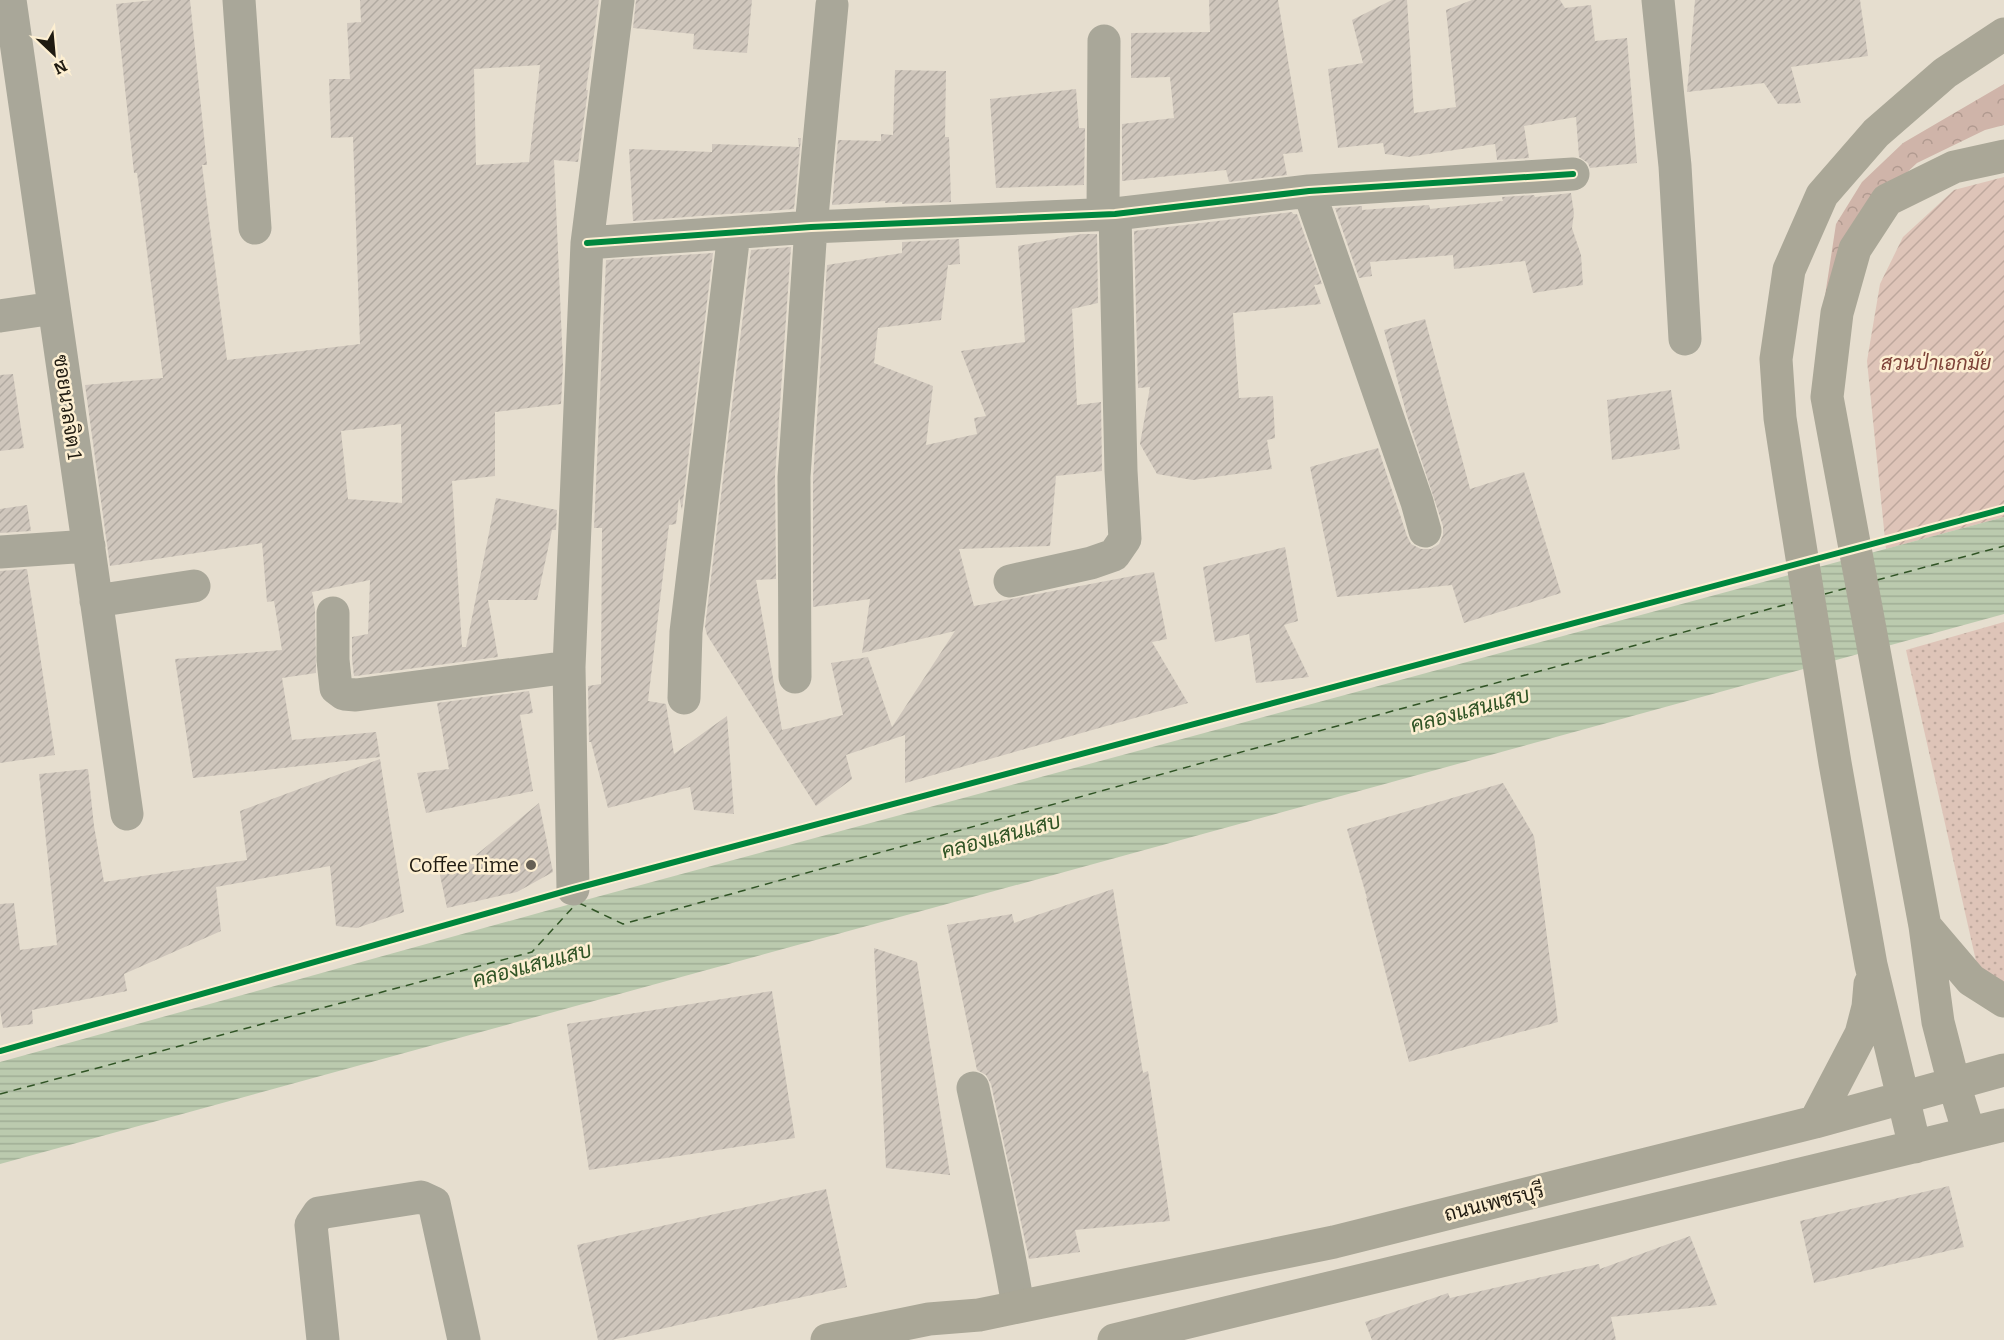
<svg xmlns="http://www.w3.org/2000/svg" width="2004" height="1340" viewBox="0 0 2004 1340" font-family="Bitter,Sarabun,serif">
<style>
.grass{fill:url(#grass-dots)}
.forest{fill:url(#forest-crowns)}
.garden{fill:url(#garden-furrows)}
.water{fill:url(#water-rules)}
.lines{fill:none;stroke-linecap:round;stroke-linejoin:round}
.ferry{stroke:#305425;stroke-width:1.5;stroke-dasharray:8 6;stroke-linecap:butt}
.building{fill:url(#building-hatch);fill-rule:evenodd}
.minor{stroke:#a9a799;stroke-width:33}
.major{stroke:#aaa797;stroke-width:33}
.cycleway-casing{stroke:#fdefd2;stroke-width:10}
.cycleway{stroke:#00873e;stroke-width:6}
.poi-dot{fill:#655f54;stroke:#fdefd2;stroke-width:2}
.labels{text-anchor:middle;stroke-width:5;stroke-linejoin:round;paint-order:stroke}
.park-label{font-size:20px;font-style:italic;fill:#7f4339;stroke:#fdefd2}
.street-label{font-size:20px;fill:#201b11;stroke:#fdefd2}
.poi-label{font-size:20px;fill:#201b11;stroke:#fdefd2;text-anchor:end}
.water-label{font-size:21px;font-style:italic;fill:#305425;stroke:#fdefd2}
</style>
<defs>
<pattern id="grass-dots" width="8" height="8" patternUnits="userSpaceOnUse" patternTransform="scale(1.5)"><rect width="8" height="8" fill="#dec4b8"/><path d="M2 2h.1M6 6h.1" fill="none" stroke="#bea89d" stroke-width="1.8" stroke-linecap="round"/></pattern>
<pattern id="forest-crowns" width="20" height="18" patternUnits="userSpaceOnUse" patternTransform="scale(1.5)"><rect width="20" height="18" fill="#cfb4a9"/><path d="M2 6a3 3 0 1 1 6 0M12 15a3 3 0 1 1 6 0" fill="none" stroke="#b19a90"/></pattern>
<pattern id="garden-furrows" width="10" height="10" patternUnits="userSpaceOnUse" patternTransform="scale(1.5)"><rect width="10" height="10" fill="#dec4b8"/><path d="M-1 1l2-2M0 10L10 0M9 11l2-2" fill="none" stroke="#bea89d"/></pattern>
<pattern id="water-rules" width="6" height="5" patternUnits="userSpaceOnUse" patternTransform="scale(1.5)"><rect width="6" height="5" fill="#bbcaae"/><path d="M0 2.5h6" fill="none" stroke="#a0ad95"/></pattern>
<pattern id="building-hatch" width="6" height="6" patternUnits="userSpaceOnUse" patternTransform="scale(1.5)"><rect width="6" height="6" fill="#cfc6bc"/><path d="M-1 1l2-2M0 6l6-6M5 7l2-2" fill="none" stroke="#b1aaa1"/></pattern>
</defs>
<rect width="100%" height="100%" fill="#e6decf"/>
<path class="grass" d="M 2004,622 L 2004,988 L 1978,970 L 1906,650 Z"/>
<path class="forest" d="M 2004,84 L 2004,125 L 1985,130 L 1917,163 L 1855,221 L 1823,309 L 1836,224 L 1862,182 L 1903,143 Z"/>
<path class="garden" d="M 2004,177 L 2004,517 L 1886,549 L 1867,361 L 1880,284 L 1903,237 L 1954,190 Z"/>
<path class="water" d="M 2004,517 L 2004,614 L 0,1164 L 0,1062 L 578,902 Z"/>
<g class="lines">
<path class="ferry" d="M 1877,580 L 2004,546
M 1825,594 L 1847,588
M 579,903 L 623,924 L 1245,751 L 1795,602
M 0,1094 L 532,952 L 575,905"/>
</g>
<path class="building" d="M 154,0 L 190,0 L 207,165 L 202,165 L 227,360 L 360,344 L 353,137 L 331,138 L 329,79 L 350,79 L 347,23 L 361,22 L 360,0 L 599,0 L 586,90 L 588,90 L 578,162 L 554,160 L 563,365 L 561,404 L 495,412 L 495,476 L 452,481 L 462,647 L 466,647 L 496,498 L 557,510 L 556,530 L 552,530 L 537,600 L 488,600 L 498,657 L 356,676 L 354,676 L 352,659 L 352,637 L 368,634 L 370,580 L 312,592 L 315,609 L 316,673 L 282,678 L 292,740 L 376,732 L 380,757 L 193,778 L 175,659 L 282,650 L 274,601 L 267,602 L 262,543 L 110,566 L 85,385 L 163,378 L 137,173 L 134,173 L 116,4 ZM 540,65 L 529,162 L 476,165 L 474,69 ZM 401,424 L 402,503 L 348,499 L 341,431 Z
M 636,0 L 752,0 L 747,53 L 693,49 L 694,34 L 633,28 Z
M 1209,0 L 1278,0 L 1303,152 L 1283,154 L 1287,175 L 1229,182 L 1226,170 L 1122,181 L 1122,124 L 1174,118 L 1170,77 L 1131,78 L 1131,33 L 1210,32 Z
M 1392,0 L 1407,0 L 1414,113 L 1456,107 L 1446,10 L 1472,0 L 1560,0 L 1565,8 L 1591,5 L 1595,41 L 1627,38 L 1637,163 L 1590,168 L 1588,163 L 1579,157 L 1576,117 L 1524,126 L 1529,158 L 1497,160 L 1495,144 L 1408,157 L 1385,154 L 1383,143 L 1338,148 L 1328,69 L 1363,63 L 1352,20 Z
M 1695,0 L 1860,0 L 1868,56 L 1791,67 L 1801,103 L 1778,104 L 1764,83 L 1687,92 Z
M 895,70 L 946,71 L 945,137 L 949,137 L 951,202 L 902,204 L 902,202 L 885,203 L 885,201 L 832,205 L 838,140 L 881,141 L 881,134 L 893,135 Z
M 1076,89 L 1079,128 L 1085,128 L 1084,185 L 996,188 L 990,99 Z
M 798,138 L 801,138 L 794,209 L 633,221 L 629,149 L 712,152 L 712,144 L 799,147 Z
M 1571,193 L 1574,213 L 1572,228 L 1581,255 L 1583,285 L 1533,293 L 1525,261 L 1454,269 L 1453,255 L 1370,262 L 1372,276 L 1359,278 L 1335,208 L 1362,206 L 1362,210 L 1429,205 L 1430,209 L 1503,201 L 1502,197 L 1534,195 L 1535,197 Z
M 1292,212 L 1293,214 L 1297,214 L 1322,284 L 1314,285 L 1321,304 L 1233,313 L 1239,398 L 1273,396 L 1275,438 L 1267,440 L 1272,469 L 1193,480 L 1157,474 L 1140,444 L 1150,387 L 1138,388 L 1134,231 Z
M 1082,234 L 1097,234 L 1098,303 L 1072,309 L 1077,405 L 1101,402 L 1102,471 L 1056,476 L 1050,546 L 959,549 L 974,606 L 1154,572 L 1167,639 L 1152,642 L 1188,703 L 905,783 L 905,735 L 846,755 L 852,779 L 816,806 L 707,635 L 705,627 L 751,250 L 791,247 L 775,476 L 776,579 L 756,580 L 782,730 L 843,715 L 831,663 L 868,657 L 892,727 L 955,631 L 862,653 L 870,599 L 813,607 L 813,478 L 827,265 L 902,253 L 902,242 L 959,239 L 960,264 L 948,265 L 941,320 L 878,328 L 874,363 L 933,386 L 926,445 L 977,434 L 974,418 L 986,416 L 961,351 L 1025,342 L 1018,246 Z
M 713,253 L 682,510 L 679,497 L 676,524 L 669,525 L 648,701 L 666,704 L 674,754 L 727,716 L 734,814 L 694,810 L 690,787 L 608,808 L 591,742 L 589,742 L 588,686 L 601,684 L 602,528 L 594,528 L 606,260 Z
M 1425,319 L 1470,489 L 1524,472 L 1561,593 L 1464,623 L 1452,585 L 1337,597 L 1310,467 L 1378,448 L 1407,536 L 1411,544 L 1421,549 L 1431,549 L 1439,544 L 1443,535 L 1443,526 L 1407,416 L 1384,330 Z
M 13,374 L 24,448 L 0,451 L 0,375 Z
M 1671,390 L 1680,449 L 1612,460 L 1607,400 Z
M 27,505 L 31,531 L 0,533 L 0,509 Z
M 1285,547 L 1298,621 L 1284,625 L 1309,677 L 1256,683 L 1249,634 L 1215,642 L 1203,567 Z
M 27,569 L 55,755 L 0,763 L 0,571 Z
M 529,691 L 533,713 L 520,715 L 533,791 L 426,813 L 417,773 L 449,769 L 437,703 Z
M 380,759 L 404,912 L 357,928 L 336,926 L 330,866 L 216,887 L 221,931 L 124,974 L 127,991 L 32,1010 L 33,1024 L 3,1028 L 0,1010 L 0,904 L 14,903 L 20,950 L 57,945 L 39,774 L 88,769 L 94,826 L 104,882 L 247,860 L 240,811 Z
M 1503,783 L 1534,836 L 1558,1022 L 1409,1062 L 1366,898 L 1367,898 L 1347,829 Z
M 539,803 L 553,872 L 517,892 L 447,908 L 438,866 L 463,860 L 464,865 Z
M 1113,889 L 1143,1073 L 1148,1071 L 1170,1221 L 1075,1230 L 1080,1252 L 1029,1259 L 991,1084 L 986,1075 L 977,1070 L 947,925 L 1012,914 L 1014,923 Z
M 874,948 L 917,962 L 950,1175 L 886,1168 Z
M 772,991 L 795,1138 L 589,1170 L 567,1024 Z
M 1949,1186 L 1964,1247 L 1814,1283 L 1800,1221 Z
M 826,1189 L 847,1287 L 612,1340 L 598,1340 L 577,1245 Z
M 1690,1236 L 1717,1305 L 1611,1317 L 1616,1340 L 1372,1340 L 1365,1322 L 1448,1293 L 1450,1298 L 1599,1264 L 1600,1269 Z"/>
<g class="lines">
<path class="minor" d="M 10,0 L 127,814
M 239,0 L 255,228
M 1658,0 L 1675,166 L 1685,339
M 1309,191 L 1417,502 L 1425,531
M 1103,214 L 1104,41
M 587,243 L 811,227 L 1115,214 L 1309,191 L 1573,174
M 0,316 L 54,308
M 0,552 L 89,546
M 1010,581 L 1091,563 L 1114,555 L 1125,539 L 1121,471 L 1115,214
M 96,601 L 194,586
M 333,613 L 333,660 L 336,688 L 344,694 L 356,695 L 569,667
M 795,677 L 794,477 L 811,227 L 832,5
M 684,698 L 686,632 L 734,233
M 573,889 L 569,667 L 587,243 L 618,0
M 973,1088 C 989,1161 1006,1233 1018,1306
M 323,1340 L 311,1225 L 319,1213 L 421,1197 L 434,1203 L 464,1340"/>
<path class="major" d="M 2004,156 L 1954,167 L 1887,200 L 1855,249 L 1837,313 L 1827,397 L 1925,926 L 1971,980 L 2004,1001
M 1925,926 L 1938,1022 L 1954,1084 L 1969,1133
M 1815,1122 L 1861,1034 L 1868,1007 L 1870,984
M 1915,1147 L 1871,965 L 1835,763 L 1790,483 L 1780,418 L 1776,359 L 1789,270 L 1822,195 L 1876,133 L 1945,73 L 2004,34
M 827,1340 L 929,1319 L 979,1315 L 1334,1242 L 1815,1122 L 2004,1070
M 1114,1340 L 2004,1125"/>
<defs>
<path id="cycleway" d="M 587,243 L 811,227 L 1115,214 L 1309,191 L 1573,174
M 0,1051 L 573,889 L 2004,509"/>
</defs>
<use href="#cycleway" class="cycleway-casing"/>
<use href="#cycleway" class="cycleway"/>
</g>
<circle class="poi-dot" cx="531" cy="865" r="6"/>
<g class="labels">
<g class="park-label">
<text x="1936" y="370">สวนป่าเอกมัย</text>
</g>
<g class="street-label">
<text transform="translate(68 407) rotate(82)" y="7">ซอยนวลจิต 1</text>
<text transform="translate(1494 1202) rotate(-14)" y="7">ถนนเพชรบุรี</text>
</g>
<g class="poi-label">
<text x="519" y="872">Coffee Time</text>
</g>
<g class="water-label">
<text transform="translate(1470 710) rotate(-15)" y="7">คลองแสนแสบ</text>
<text transform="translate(1001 836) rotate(-15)" y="7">คลองแสนแสบ</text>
<text transform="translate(532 965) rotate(-15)" y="7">คลองแสนแสบ</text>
</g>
</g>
<g transform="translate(54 54) rotate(154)" stroke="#fdefd2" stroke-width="4.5" paint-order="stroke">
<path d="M0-4.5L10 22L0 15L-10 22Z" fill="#201b11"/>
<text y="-9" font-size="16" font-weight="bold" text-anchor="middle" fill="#201b11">N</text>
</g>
</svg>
